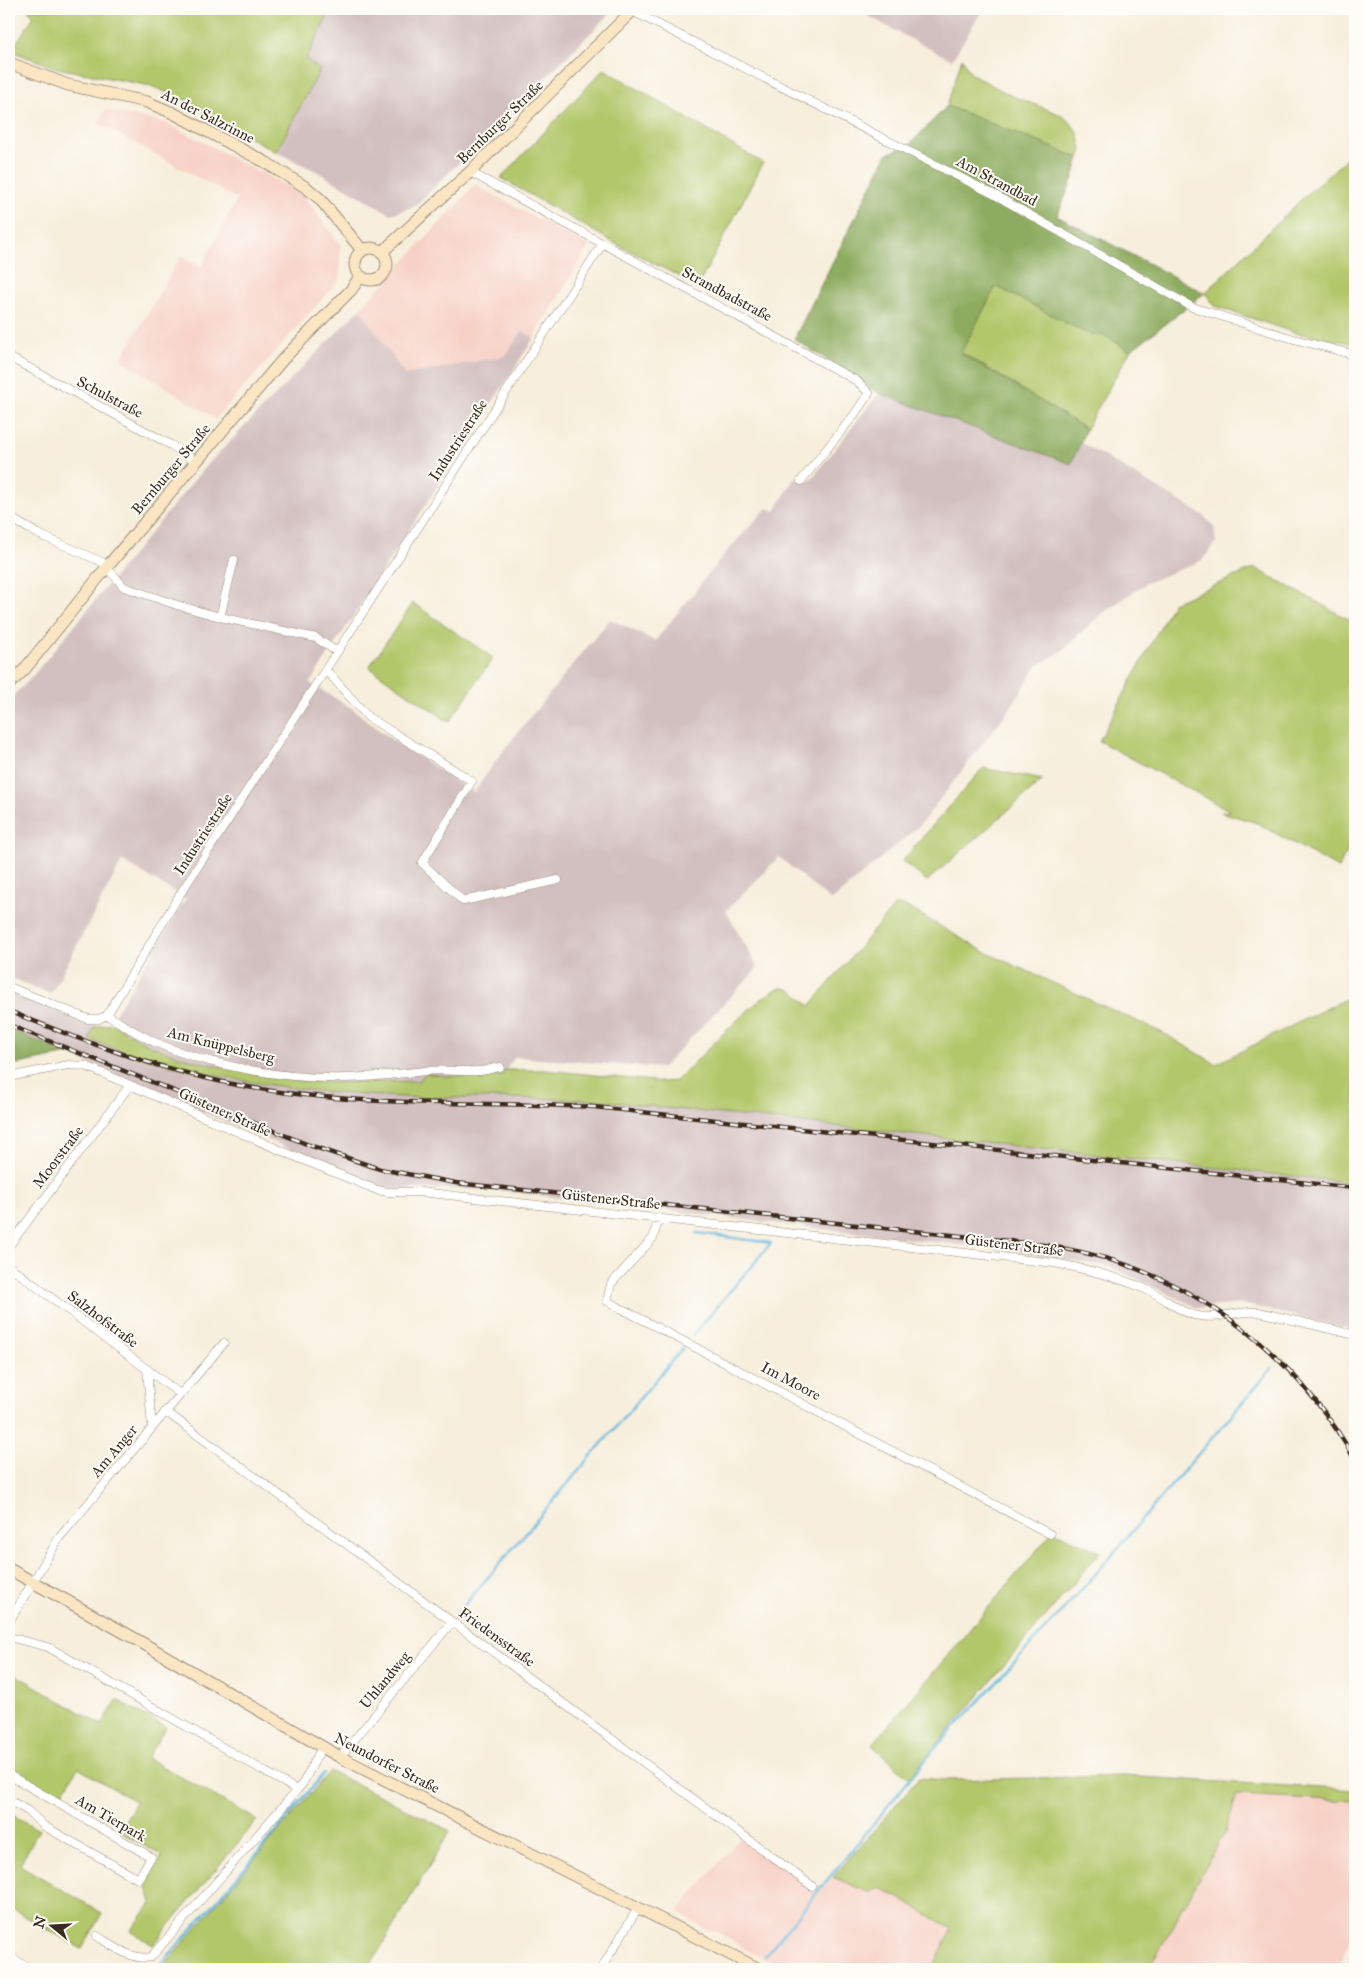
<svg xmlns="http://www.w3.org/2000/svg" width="1364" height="1978" viewBox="0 0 1364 1978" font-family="'IM FELL Great Primer',serif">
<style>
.built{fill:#f7d1c6}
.industrial{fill:#d2bfbf}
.green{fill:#b2c76b;stroke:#767844}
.forest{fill:#8dac5f;stroke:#646b3e}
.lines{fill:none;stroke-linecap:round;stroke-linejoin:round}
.stream{stroke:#61b7de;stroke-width:2.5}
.minor-casing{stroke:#998c7c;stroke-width:9}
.secondary-casing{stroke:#998c7c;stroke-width:13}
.minor{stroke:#fff;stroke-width:8}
.secondary{stroke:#fbe6c4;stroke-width:11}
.rail-casing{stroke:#3b2a1e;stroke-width:4.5}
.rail{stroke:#fdfcf7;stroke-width:2.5;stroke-dasharray:8;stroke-linecap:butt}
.labels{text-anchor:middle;stroke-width:4;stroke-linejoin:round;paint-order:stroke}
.street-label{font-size:15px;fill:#3b2a1e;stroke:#fdfcf7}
</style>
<rect width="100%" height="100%" fill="#fdfcf7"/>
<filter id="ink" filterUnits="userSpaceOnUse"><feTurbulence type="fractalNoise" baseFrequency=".02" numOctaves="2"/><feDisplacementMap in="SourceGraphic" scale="10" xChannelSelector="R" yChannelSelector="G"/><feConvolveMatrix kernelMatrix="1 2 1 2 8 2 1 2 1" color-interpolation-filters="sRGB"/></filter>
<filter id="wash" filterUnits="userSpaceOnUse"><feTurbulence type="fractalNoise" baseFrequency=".0096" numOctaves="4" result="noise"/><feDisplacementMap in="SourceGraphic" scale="20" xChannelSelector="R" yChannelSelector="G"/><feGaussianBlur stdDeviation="1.12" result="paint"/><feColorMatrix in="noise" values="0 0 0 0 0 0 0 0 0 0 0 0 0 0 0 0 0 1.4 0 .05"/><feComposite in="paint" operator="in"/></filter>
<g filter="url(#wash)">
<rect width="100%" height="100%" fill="#f7eedb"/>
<path class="built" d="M 106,110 L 166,123 L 302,194 L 340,244 L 340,279 L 216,419 L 121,359 L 181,256 L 201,267 L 237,199 L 98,123 Z
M 475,185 L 589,246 L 534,338 L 522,331 L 505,356 L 405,375 L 360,309 Z
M 1237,1795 L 1355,1801 L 1355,1928 L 1339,1969 L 1149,1969 L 1225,1832 Z
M 741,1837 L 818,1894 L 833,1877 L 869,1893 L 880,1887 L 952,1929 L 932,1969 L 785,1969 L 745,1949 L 724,1935 L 702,1927 L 678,1911 Z"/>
<path class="industrial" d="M 331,9 L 615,9 L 415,206 L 391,214 L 316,171 L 276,152 L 320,70 L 306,59 Z
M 856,9 L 983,9 L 952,60 L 903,35 Z
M 360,309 L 405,375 L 505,356 L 522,331 L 534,338 L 310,683 L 353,709 L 388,737 L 474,792 L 506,747 L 610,619 L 655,641 L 728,550 L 767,508 L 775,511 L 794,479 L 810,481 L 879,393 L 1070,464 L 1080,442 L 1203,515 L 1214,527 L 1216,543 L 1201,561 L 1146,583 L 1100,615 L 1062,651 L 1037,666 L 1011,707 L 920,825 L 831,901 L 779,857 L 726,911 L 758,968 L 662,1068 L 515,1057 L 501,1076 L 444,1076 L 427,1073 L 419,1081 L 344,1082 L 292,1080 L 242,1071 L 191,1060 L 155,1046 L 126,1032 L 114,1024 L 116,1012 L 186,899 L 122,861 L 51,994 L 9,977 L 9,700 L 31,678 L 205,467 Z
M 9,992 L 95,1026 L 89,1039 L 161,1063 L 231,1079 L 293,1088 L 385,1096 L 536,1097 L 594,1100 L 1355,1183 L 1355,1330 L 1242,1304 L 1198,1308 L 1112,1267 L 1003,1250 L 494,1190 L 381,1188 L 9,1029 Z"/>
<path class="green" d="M 27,9 L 331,9 L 306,59 L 320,70 L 276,152 L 183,99 L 151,86 L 56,68 L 11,51 L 34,16 Z
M 962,58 L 970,73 L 1010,95 L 1059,114 L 1070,122 L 1078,133 L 1082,150 L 1079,158 L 947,106 Z
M 604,69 L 763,163 L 698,286 L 616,244 L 501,178 Z
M 1355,151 L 1355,344 L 1295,333 L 1215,306 L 1205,293 L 1302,199 Z
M 996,286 L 1086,333 L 1106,336 L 1130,351 L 1086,429 L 961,352 Z
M 1255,568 L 1355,623 L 1355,837 L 1338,868 L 1257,823 L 1221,812 L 1230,811 L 1099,741 L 1173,603 Z
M 413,603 L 493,658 L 449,722 L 369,667 Z
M 983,768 L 1043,780 L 927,881 L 902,861 Z
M 896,904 L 909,908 L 983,951 L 1165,1034 L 1216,1064 L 1355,994 L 1355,1183 L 594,1100 C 509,1096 422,1101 337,1093 C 252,1085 169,1069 89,1039 L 95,1026 L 114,1024 C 144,1046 181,1058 217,1066 C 241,1071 267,1077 292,1080 C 334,1084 377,1082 419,1081 L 426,1073 L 444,1076 L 501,1076 L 505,1070 L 546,1070 L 663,1082 L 675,1081 C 693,1067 766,983 785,988 C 795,991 803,1000 810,1006 Z
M 1053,1531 L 1100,1552 L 909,1778 L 872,1745 Z
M 9,1671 L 102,1725 L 117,1700 L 166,1727 L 147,1758 L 257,1820 L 153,1945 L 131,1931 L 152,1902 L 146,1885 L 162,1856 L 119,1831 L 136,1802 L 78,1768 L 60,1797 L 9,1767 Z
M 330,1771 L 450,1831 L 368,1969 L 161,1969 Z
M 1123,1776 L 1355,1790 L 1355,1801 L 1237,1795 L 1225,1832 L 1149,1969 L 932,1969 L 952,1929 L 880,1887 L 870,1893 L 833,1877 L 919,1778 L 947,1780 Z
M 9,1813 L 39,1830 L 20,1865 L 102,1913 L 82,1949 L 9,1907 Z"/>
<path class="forest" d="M 947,106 L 1079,158 L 1073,178 L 1057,216 L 1205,293 L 1130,351 L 1106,336 L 1086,333 L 996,286 L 961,353 L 1086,429 L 1071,464 L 879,393 L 794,339 L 887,154 L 909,145 Z
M 9,1029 L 69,1054 L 9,1066 Z"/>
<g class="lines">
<path class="stream" d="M 693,1335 L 771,1243 L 697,1233
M 456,1615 L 683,1348
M 765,1956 L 933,1751 L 1086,1585 L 1272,1368
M 157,1969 L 259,1852 L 324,1773"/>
</g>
</g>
<g filter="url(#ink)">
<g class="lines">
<defs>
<path id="minor" d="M 632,11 L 995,195 L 1192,307 L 1294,339 L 1355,355
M 470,172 L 857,381 L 869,393 L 854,415 L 801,481
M 9,357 L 171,445 L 190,457 L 195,464
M 9,517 L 38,534 L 102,562 L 124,587 L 177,605 L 220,617 L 316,638 L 337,652 L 182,891 L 107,1015
M 220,617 L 234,560
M 337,652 L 603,243
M 326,670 L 368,717 L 472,781 L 422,863 L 463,901 L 558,880
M 9,987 L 88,1019 L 99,1019 L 107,1015 C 123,1025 139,1035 157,1043 C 209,1066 289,1080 346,1078 C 372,1077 398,1074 425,1071 C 442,1069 460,1072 478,1071 C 485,1071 493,1068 500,1067
M 9,1077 L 68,1065 L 86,1066 L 289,1154 L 377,1190 L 388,1192 L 421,1192 L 1054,1263 C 1087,1269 1119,1277 1150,1291 C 1165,1298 1179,1312 1194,1315 C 1216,1321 1237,1310 1259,1312 L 1355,1335
M 659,1218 L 653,1238 L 611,1284 L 607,1301 L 1050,1534
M 9,1246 L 130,1085
M 9,1266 L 180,1394
M 147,1369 L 152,1427
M 165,1411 L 812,1886
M 9,1622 L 59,1538 L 224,1343
M 9,1637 L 48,1647 L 297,1790 L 151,1957 C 132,1961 113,1946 97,1936
M 340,1757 L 452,1622
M 9,1775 L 151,1857 L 138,1879 L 44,1826 L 28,1811 L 9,1800
M 297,1790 L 303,1783 L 322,1747
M 9,1956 L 30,1969
M 601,1969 L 638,1908"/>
<path id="secondary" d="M 9,63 L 68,85 L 147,102 L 173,113 L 265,162 L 307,188 L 320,199 L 362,250
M355 264a16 16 0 1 1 32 0a16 16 0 1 1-32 0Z
M 382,252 L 470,172 L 634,9
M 9,684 L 24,670 L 107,567 L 284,358 L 351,290 L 360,277
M 9,1569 L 125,1633 L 340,1757 L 759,1969"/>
</defs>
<use href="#minor" class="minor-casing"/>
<use href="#secondary" class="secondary-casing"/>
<use href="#minor" class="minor"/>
<use href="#secondary" class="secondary"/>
<defs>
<path id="rail" d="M 9,1011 C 82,1041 154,1068 232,1084 C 351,1108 473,1101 594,1107 L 1355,1188
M 9,1025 L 309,1145 L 380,1169 L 456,1183 L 1037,1244 C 1071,1249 1105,1256 1137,1269 C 1230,1305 1307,1373 1355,1460
M 1354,1969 L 1355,1965"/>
</defs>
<use href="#rail" class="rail-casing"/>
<use href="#rail" class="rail"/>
</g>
</g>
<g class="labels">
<g class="street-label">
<text transform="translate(208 116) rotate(27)" y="5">An der Salzrinne</text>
<text transform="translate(500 122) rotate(-44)" y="5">Bernburger Straße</text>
<text transform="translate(997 181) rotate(28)" y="5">Am Strandbad</text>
<text transform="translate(727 294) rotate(28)" y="5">Strandbadstraße</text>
<text transform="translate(110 397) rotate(28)" y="5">Schulstraße</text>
<text transform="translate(458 440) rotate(-57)" y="5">Industriestraße</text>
<text transform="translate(171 469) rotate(-50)" y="5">Bernburger Straße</text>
<text transform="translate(203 834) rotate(-57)" y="5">Industriestraße</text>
<text transform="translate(221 1045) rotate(14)" y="5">Am Knüppelsberg</text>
<text transform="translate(225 1112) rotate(24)" y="5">Güstener Straße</text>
<text transform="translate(58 1157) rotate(-53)" y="5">Moorstraße</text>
<text transform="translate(611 1199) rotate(6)" y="5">Güstener Straße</text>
<text transform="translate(1014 1245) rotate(7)" y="5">Güstener Straße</text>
<text transform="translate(103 1319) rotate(37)" y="5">Salzhofstraße</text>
<text transform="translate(791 1381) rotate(28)" y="5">Im Moore</text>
<text transform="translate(114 1451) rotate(-50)" y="5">Am Anger</text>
<text transform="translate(497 1637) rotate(36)" y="5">Friedensstraße</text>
<text transform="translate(385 1680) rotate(-50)" y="5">Uhlandweg</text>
<text transform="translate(387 1763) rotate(27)" y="5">Neundorfer Straße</text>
<text transform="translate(111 1818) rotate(30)" y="5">Am Tierpark</text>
</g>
</g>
<rect width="1364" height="1978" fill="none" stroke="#fdfcf7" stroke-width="30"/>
<g transform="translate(52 1926) rotate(288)" stroke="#fdfcf7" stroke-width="4" paint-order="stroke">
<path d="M0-4L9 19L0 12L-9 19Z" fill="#3b2a1e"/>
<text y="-8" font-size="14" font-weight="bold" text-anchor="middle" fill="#3b2a1e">N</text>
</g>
</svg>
